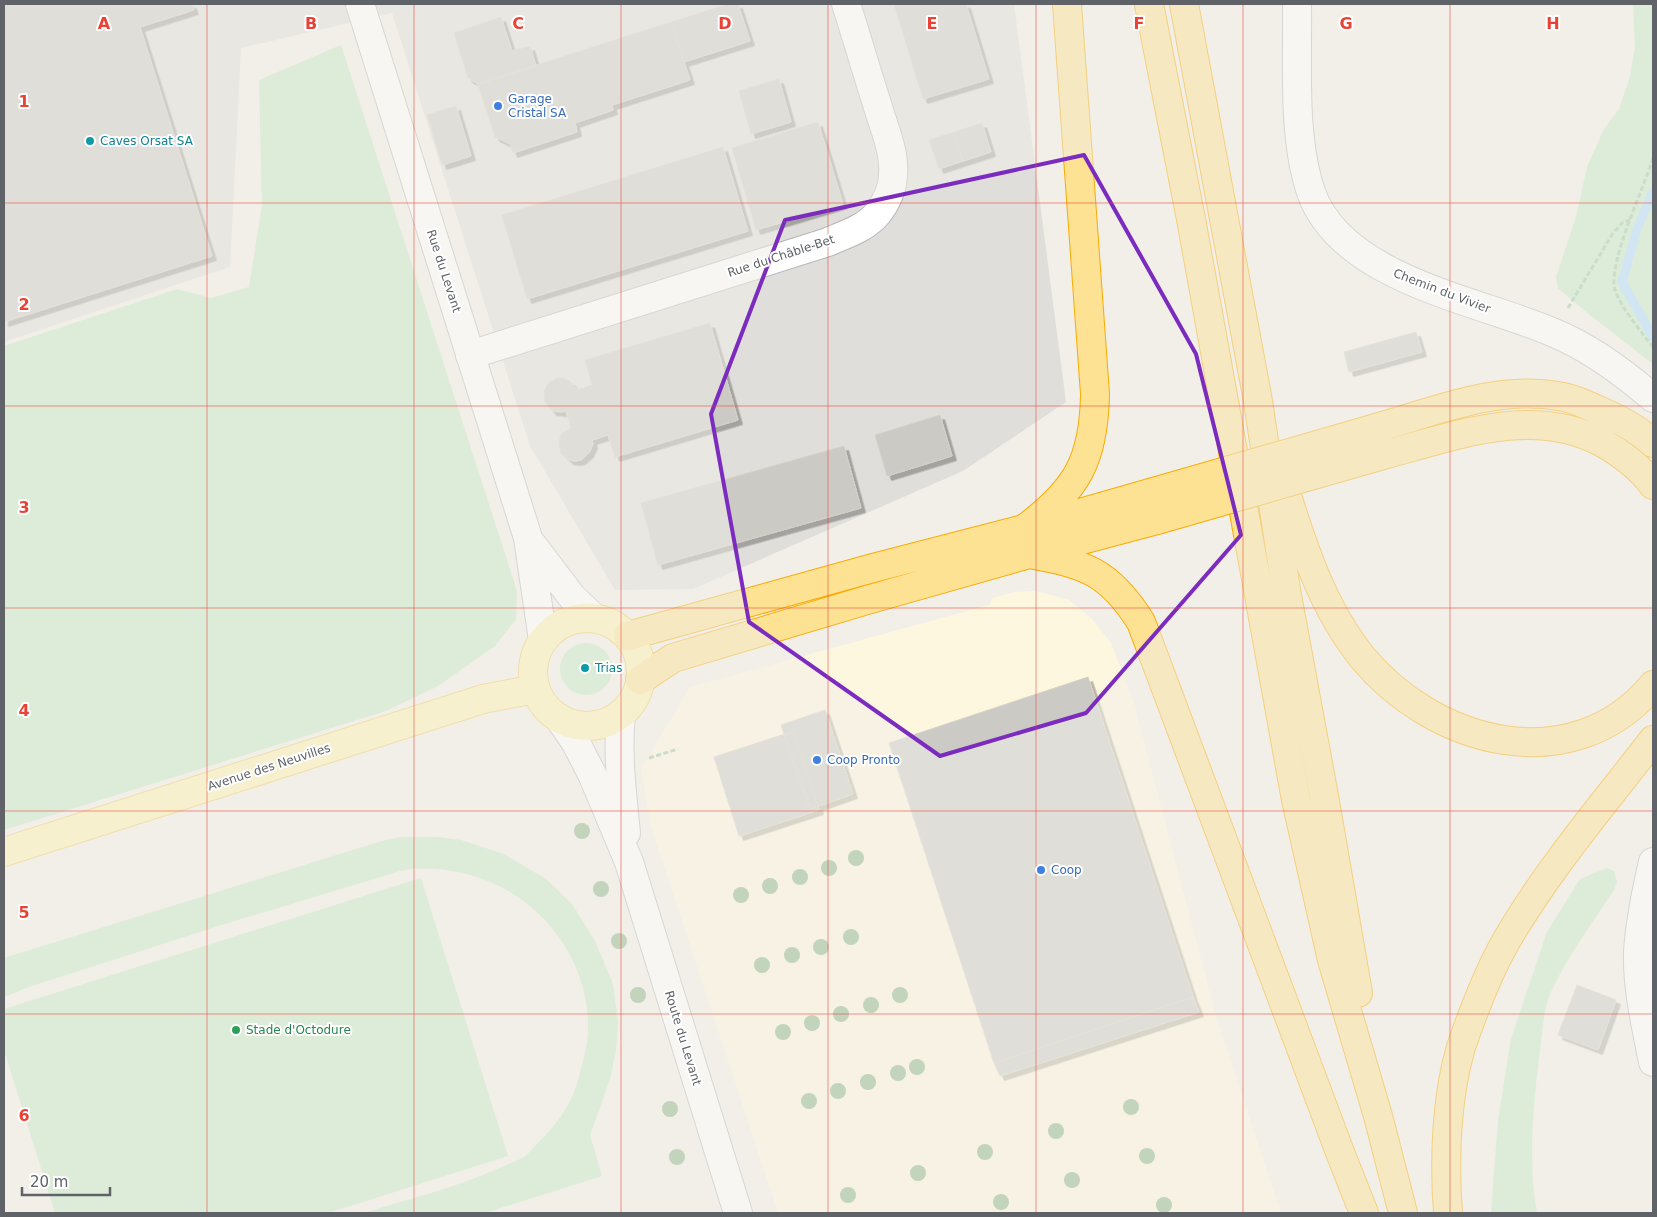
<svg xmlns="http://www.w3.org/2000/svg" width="1657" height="1217" viewBox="0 0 1657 1217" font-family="'DejaVu Sans',sans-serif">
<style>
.commercial{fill:#fef7e0}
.industrial{fill:#e0deda}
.green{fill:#c5e8c5}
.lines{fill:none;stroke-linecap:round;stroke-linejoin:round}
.stream{stroke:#aadaff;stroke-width:9}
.building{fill:#cccac5;stroke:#d6d1c6;filter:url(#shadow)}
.street-casing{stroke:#b5b8bc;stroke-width:30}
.secondary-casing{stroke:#b6babf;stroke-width:30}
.primary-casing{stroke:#f2c960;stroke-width:30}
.highway-casing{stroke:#f9ab00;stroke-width:30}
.path{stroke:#9cc7a9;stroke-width:3;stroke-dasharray:5 2.5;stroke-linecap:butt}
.street{stroke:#fff;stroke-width:28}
.secondary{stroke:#fff;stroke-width:28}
.primary{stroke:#fff2af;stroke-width:28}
.highway{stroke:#fde293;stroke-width:28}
.highway-bridge-casing{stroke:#f9ab00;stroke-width:30;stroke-linecap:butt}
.highway-bridge{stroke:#fde293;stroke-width:28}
.tree{fill:#89b387}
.marked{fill:none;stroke:#7b2cbf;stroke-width:4;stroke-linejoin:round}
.grid{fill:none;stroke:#ea4335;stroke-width:1;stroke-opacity:0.55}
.shop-dot{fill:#3f7fe0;stroke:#fff;stroke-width:2}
.culture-dot{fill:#0f9aa8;stroke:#fff;stroke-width:2}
.leisure-dot{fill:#2e9e5b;stroke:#fff;stroke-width:2}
.labels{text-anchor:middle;stroke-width:4;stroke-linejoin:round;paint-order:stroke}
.shop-label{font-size:12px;fill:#366cbe;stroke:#fff;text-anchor:start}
.culture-label{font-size:12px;fill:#0d838f;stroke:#fff;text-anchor:start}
.street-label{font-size:12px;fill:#5f6368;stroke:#fff}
.leisure-label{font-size:12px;fill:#27864d;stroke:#fff;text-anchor:start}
.grid-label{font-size:16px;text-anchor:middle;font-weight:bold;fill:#ea4335;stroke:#fff;stroke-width:4;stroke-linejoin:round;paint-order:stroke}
</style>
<defs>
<filter id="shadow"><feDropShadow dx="4.5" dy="4.5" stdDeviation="0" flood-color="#0004"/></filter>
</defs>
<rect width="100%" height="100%" fill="#f1efe8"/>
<path class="commercial" d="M 1035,591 L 1069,600 L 1092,619 L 1111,643 L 1133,700 L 1216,1016 L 1281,1213 L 778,1213 L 651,826 L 641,769 L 690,687 L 989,605 L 993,598 L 1014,592 Z"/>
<path class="industrial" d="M 4,4 L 1014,4 L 1066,402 L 963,471 L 693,589 L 615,590 L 530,446 L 392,13 L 241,48 L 230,267 L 4,342 Z"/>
<path class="green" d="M 1633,4 L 1653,4 L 1653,364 L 1586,312 L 1558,288 L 1556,277 L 1576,217 L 1587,167 L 1604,129 L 1619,109 L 1629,80 L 1635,47 Z
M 341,45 L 517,591 L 516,619 L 495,646 L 438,686 L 386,711 L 4,830 L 4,346 L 177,289 L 211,298 L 249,287 L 262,206 L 259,80 Z
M560 669a26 26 0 1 1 52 0a26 26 0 1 1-52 0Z
M 401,837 L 437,837 L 461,840 L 504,854 L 546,879 L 572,904 L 595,941 L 613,984 L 618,1022 L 616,1051 L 610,1079 L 590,1135 L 602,1176 L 485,1213 L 364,1213 C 409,1199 457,1187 500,1168 C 508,1164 517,1161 524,1157 C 528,1154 532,1149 535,1146 C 555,1127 570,1107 578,1081 C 582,1065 587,1049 588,1033 C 591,958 538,892 467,874 C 445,869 423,866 400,871 L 215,927 L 29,987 L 4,997 L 4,958 L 7,957 L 382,841 Z
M 1607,868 L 1614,871 L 1617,882 L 1614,890 C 1592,923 1567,957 1550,994 C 1544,1008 1543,1027 1541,1042 C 1534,1096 1527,1160 1537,1213 L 1491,1213 L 1498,1121 L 1511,1039 L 1547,932 L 1580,879 Z
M 421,878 L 508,1156 L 328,1213 L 55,1213 L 4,1050 L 4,1009 Z"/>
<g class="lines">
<path class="stream" d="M 1653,192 L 1637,229 L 1622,282 L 1653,337"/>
</g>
<path class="building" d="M 4,4 L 192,4 L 194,10 L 140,27 L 212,256 L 4,322 Z
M 728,4 L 738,4 L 750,41 L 684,62 L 671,22 Z
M 894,4 L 966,4 L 989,79 L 923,99 Z
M 501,17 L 512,51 L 530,46 L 536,66 L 478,84 L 468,78 L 454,33 Z
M 671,22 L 690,80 L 612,105 L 613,110 L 575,123 L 577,132 L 513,153 L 510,144 L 495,137 L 478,84 Z
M 779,79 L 791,122 L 751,134 L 739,91 Z
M 456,106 L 471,156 L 442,165 L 427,115 Z
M 818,122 L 843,204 L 756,230 L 732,148 Z
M 982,123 L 991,152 L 963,161 L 954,132 Z
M 954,132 L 963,161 L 939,169 L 929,140 Z
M 723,147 L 748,231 L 527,299 L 502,215 Z
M 710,323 L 738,420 L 615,457 L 608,435 L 592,440 L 593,444 L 589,453 L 581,460 L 575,461 L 569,460 L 561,453 L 559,443 L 560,438 L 562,433 L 571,428 L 566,411 L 562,412 L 552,411 L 545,402 L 544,391 L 549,382 L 558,378 L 563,378 L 570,381 L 577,390 L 592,385 L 585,360 Z
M 1416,332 L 1422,352 L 1349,372 L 1344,352 Z
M 940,415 L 952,456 L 887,476 L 875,435 Z
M 844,446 L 861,508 L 658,565 L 641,503 Z
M 1088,677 L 1193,997 L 994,1063 L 889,743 Z
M 825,710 L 853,794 L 810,809 L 781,725 Z
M 794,731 L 819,810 L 739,836 L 714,757 Z
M 1577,985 L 1616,1000 L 1598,1050 L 1558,1035 Z
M 1193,997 L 1199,1012 L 1000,1076 L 994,1063 Z"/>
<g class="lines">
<defs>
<path id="street" d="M 1297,4 C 1298,63 1292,136 1311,192 C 1341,279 1478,300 1552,332 C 1589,347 1623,372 1653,398
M 470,355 L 828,242 C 846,234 866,228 878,213 C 886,203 893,188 893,174 C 895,152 884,128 878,107 C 867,73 857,38 846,4
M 1653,862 C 1646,892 1640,922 1638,952 C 1637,989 1646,1026 1653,1062"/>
<path id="secondary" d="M 360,4 L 528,538 L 543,640
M 531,543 L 572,597 L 594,618
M 621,714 C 617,754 622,793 626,833
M 559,718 L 576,743 L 592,774 L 629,862 L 738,1213"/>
<path id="primary" d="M533 672a54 54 0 1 1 108 0a54 54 0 1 1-108 0Z
M 4,852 L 483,699 L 535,689"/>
<path id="highway" d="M 1149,4 L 1191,219 L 1296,800 L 1332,960 L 1378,1116 L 1403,1213
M 1184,4 L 1258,401 L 1286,590 L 1324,796 L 1358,993
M 1376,428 C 1433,412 1497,385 1558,396 C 1572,398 1585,404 1598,410 C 1617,418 1638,429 1653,443
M 1383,455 C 1455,436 1533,405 1603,443 C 1622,454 1640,467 1653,485
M 1285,489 C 1303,548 1323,608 1362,657 C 1434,744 1572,782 1653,685
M 1024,529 C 1077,490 1094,460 1095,394 L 1067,4
M 1029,554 C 1085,564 1109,571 1141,622 L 1341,1155 L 1364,1213
M 628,636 L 873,568 L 1024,529 L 1150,493
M 640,680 L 673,658 L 867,600 L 1029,554 L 1157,520
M 1448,1213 C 1444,1161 1446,1098 1461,1047 C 1473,1012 1487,975 1505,943 C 1547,870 1602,806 1653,740"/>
</defs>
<use href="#street" class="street-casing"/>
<use href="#secondary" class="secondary-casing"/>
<use href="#primary" class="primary-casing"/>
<use href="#highway" class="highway-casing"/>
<path class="path" d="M 1653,158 C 1645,186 1607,264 1615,290 C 1620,306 1642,333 1653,347
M 1568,308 L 1613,233 L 1622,223 L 1630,220
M 649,758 L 678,749"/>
<use href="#street" class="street"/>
<use href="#secondary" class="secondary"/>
<use href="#primary" class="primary"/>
<use href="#highway" class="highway"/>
<defs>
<path id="highway-bridge" d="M 1150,493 L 1376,428
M 1157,520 L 1383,455"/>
</defs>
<use href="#highway-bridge" class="highway-bridge-casing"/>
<use href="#highway-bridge" class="highway-bridge"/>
</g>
<g class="tree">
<circle cx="582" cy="831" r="8"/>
<circle cx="856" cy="858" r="8"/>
<circle cx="829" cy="868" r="8"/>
<circle cx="800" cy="877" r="8"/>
<circle cx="770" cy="886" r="8"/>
<circle cx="601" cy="889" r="8"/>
<circle cx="741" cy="895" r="8"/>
<circle cx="851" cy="937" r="8"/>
<circle cx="619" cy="941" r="8"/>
<circle cx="821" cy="947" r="8"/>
<circle cx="792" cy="955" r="8"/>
<circle cx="762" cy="965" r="8"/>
<circle cx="638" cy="995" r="8"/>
<circle cx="900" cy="995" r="8"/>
<circle cx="871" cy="1005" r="8"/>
<circle cx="841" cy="1014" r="8"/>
<circle cx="812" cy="1023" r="8"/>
<circle cx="783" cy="1032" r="8"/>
<circle cx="917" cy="1067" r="8"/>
<circle cx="898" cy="1073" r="8"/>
<circle cx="868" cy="1082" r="8"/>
<circle cx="838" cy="1091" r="8"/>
<circle cx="809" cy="1101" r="8"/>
<circle cx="1131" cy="1107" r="8"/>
<circle cx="670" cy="1109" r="8"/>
<circle cx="1056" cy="1131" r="8"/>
<circle cx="985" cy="1152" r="8"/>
<circle cx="1147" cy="1156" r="8"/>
<circle cx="677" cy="1157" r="8"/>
<circle cx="918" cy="1173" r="8"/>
<circle cx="1072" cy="1180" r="8"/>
<circle cx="848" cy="1195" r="8"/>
<circle cx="1001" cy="1202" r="8"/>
<circle cx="1164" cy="1205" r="8"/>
</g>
<path d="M0 0H1657V1217H0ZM 1084,155 L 1196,354 L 1241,535 L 1086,713 L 940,756 L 749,622 L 711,414 L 785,220 Z" fill="#f1efe8" fill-opacity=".55" fill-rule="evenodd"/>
<path class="marked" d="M 1084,155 L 1196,354 L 1241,535 L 1086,713 L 940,756 L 749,622 L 711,414 L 785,220 Z"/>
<path class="grid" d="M 207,4 L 207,1213M 414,4 L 414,1213M 621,4 L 621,1213M 828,4 L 828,1213M 1036,4 L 1036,1213M 1243,4 L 1243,1213M 1450,4 L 1450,1213M 4,203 L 1653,203M 4,406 L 1653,406M 4,608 L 1653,608M 4,811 L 1653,811M 4,1014 L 1653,1014"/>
<g class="shop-dot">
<circle cx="498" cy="106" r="5"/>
<circle cx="817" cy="760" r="5"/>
<circle cx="1041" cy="870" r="5"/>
</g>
<g class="culture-dot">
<circle cx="90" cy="141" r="5"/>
<circle cx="585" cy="668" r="5"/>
</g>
<circle class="leisure-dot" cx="236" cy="1030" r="5"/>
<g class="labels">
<g class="shop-label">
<text x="508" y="103">Garage<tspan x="508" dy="14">Cristal SA</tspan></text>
<text x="827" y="764">Coop Pronto</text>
<text x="1051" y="874">Coop</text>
</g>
<g class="culture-label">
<text x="100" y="145">Caves Orsat SA</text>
<text x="595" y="672">Trias</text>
</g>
<g class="street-label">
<text transform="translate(781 256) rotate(-18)" y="4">Rue du Châble-Bet</text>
<text transform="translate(444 271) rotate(72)" y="4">Rue du Levant</text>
<text transform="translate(1442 291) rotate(21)" y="4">Chemin du Vivier</text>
<text transform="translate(269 767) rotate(-18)" y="4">Avenue des Neuvilles</text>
<text transform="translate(683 1038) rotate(73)" y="4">Route du Levant</text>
</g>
<g class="leisure-label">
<text x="246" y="1034">Stade d'Octodure</text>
</g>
</g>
<g class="grid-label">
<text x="104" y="29">A</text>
<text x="311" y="29">B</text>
<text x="518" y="29">C</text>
<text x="725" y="29">D</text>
<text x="932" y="29">E</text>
<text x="1139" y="29">F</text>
<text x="1346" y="29">G</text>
<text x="1553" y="29">H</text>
<text x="24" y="107">1</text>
<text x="24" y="310">2</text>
<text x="24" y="513">3</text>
<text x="24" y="716">4</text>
<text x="24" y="918">5</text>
<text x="24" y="1121">6</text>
</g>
<rect width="1657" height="1217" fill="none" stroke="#5f6368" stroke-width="10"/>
<path d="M22 1187v8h88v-8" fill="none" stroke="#5f6368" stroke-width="2.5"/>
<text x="30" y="1187" font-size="15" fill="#5f6368" stroke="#ffffff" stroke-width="4" paint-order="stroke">20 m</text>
</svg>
